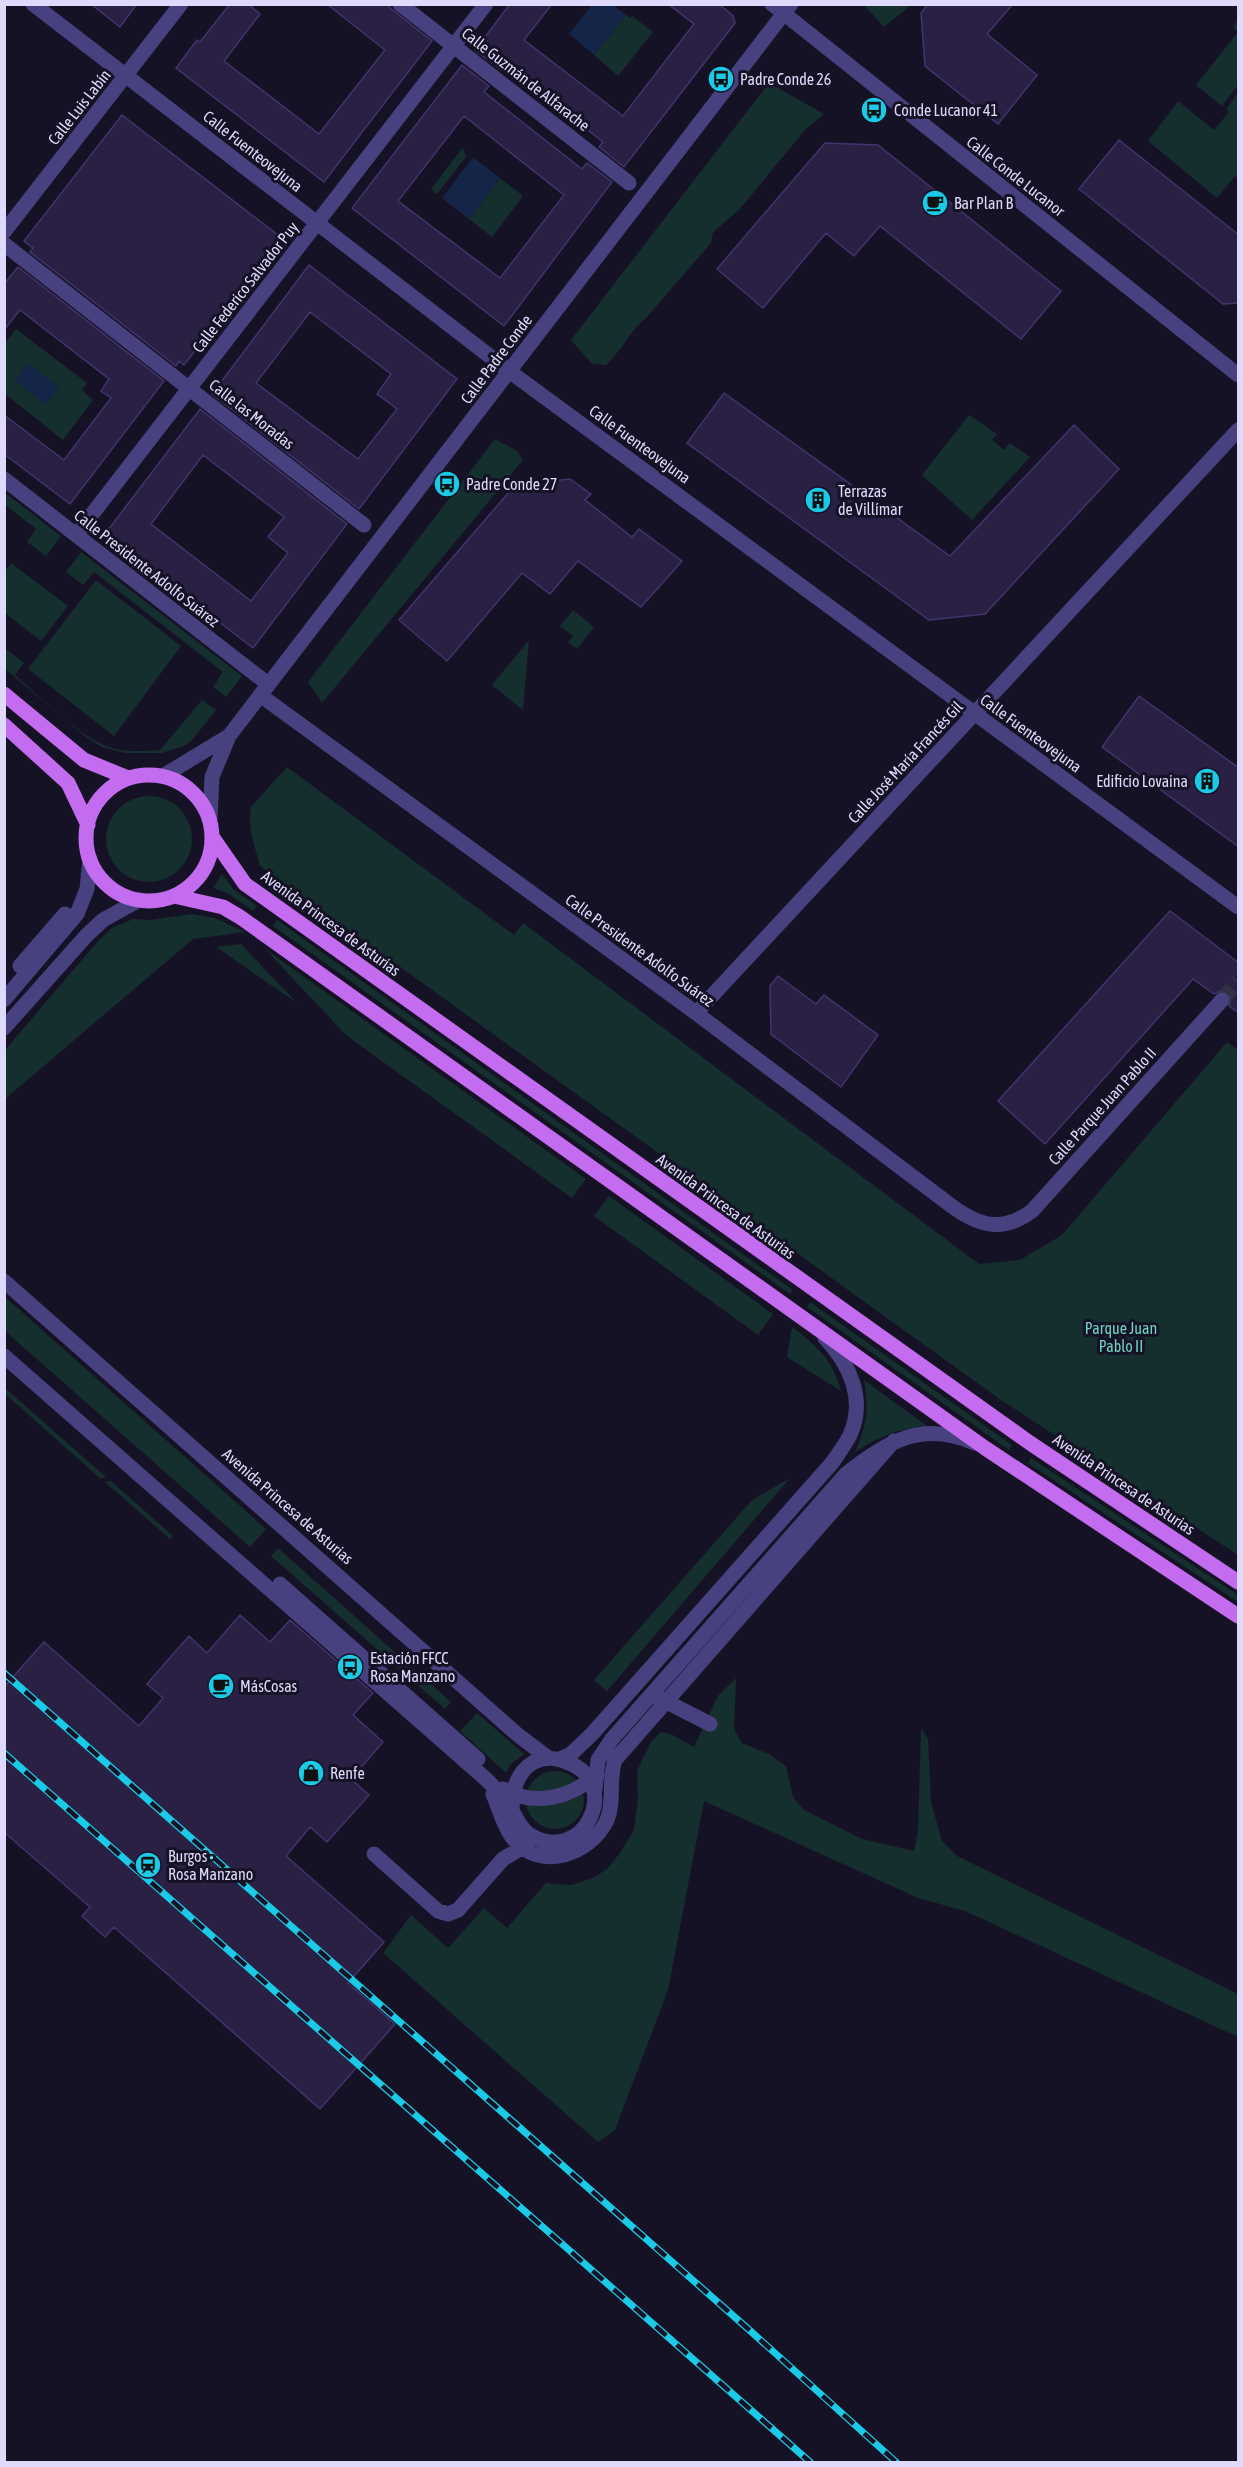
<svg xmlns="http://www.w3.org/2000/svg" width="1243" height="2467" viewBox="0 0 1243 2467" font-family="'Asap Condensed',sans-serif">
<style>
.green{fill:#152e2e}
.water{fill:#142547}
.building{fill:#292044;stroke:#42346d;stroke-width:1.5;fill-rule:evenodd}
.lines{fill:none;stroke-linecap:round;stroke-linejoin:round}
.minor-tunnel{stroke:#343045;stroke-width:15;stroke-dasharray:15 8;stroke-linecap:butt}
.minor{stroke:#47427f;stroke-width:15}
.major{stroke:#c46cef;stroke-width:15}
.rail-casing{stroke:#1acae6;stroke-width:7}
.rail{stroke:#161225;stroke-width:4.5;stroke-dasharray:14;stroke-linecap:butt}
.labels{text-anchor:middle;stroke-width:6;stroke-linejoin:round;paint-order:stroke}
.street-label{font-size:16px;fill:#dfdafb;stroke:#161225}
.poi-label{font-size:16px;fill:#dfdafb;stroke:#161225;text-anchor:start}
.park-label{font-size:16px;fill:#6dd4be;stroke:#161225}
</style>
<rect width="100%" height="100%" fill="#161225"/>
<path class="green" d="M 864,5 L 911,5 L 884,27 Z
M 626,15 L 630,18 L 632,16 L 653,32 L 618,76 L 594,55 Z
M 1238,20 L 1238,85 L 1222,106 L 1196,85 L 1238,32 L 1233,27 Z
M 769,83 L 824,114 L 805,130 L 739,210 L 713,232 L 711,243 L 646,318 C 629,331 622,351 606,365 L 592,364 L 571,340 Z
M 1238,93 L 1238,179 L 1235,176 L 1217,198 L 1148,141 L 1178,101 L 1214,130 L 1229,112 L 1226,109 Z
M 463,147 L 466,157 L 437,194 L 431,189 Z
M 500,178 L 523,196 L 492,237 L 469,219 Z
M 16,329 L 87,383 L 82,390 L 93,400 L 63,440 L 5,394 L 4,345 Z
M 969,415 L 997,434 L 992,440 L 1004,450 L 1010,443 L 1030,457 L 972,520 L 922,475 Z
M 495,439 L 517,451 L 523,460 L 322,703 L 308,682 Z
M 4,492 L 61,536 L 46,556 L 27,542 L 36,529 L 5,505 Z
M 81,552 L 242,676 L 226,697 L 213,687 L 223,672 L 94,572 L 83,585 L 66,572 Z
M 11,563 L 68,606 L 41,641 L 5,613 L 5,571 Z
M 96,580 L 181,646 L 114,736 L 28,669 Z
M 573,610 L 594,627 L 577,649 L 568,642 L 573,636 L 560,626 Z
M 529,640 L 523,710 L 492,685 Z
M 6,649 L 24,663 L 15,675 C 38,695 78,734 104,745 C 121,753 142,751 160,750 L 202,700 L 216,710 L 192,740 L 184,746 L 162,753 L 125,753 L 102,747 L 86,737 L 5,669 Z
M 287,767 L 514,935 L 523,923 L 979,1264 L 1020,1260 L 1062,1235 L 1227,1042 L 1238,1050 L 1238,1555 L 998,1398 L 260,866 C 255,848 247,826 251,807 Z
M106 839a43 43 0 1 1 86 0a43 43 0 1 1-86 0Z
M 222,874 L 234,890 L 257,906 L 253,911 L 229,894 L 213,888 Z
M 192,914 L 215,918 L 245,932 L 193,939 L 5,1099 L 5,1050 L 98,941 L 112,928 L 133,919 L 150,920 Z
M 277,920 L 793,1290 L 790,1294 L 273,926 Z
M 241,944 L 297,1003 L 216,947 Z
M 264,948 L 586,1179 L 572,1198 L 347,1036 Z
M 609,1196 L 773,1314 L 758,1335 L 594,1216 Z
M 5,1297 L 266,1529 L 250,1547 L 5,1331 Z
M 810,1302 L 1012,1445 L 1009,1450 L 807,1307 Z
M 792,1327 C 816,1345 834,1361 841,1391 L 787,1357 Z
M 864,1380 L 927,1426 C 898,1429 880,1436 855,1452 C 867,1425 869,1409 864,1380 Z
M 5,1388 L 106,1477 L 101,1479 L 5,1394 Z
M 1031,1458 L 1238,1595 L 1238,1602 L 1028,1463 Z
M 790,1478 L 607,1691 L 594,1680 L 752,1500 Z
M 111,1481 L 173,1536 L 170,1539 L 105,1482 Z
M 278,1548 L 451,1702 L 445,1709 L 271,1556 Z
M 736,1678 L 734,1729 L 742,1743 L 769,1754 L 786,1766 L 793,1797 L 804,1810 L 862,1839 L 914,1851 L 918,1831 L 921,1728 L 928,1739 L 931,1802 L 942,1841 L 957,1856 L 1238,1994 L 1238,2037 L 965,1911 L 918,1898 L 704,1801 L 668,1990 L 615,2130 L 598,2142 L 383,1953 L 411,1915 L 448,1948 L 484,1908 L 507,1928 L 546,1883 L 572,1885 L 595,1877 L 608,1868 L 620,1853 L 634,1830 L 638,1798 L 637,1771 L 651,1742 L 661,1732 L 671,1734 L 694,1747 L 718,1696 Z
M 477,1713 L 524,1754 L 510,1765 L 506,1773 L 460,1731 Z
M526 1800a29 29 0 1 1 58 0a29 29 0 1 1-58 0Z"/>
<path class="water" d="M 592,5 L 613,5 L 626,15 L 594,55 L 569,34 Z
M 473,157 L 500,178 L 469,219 L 442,198 Z
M 28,363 L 59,388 L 46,405 L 15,380 Z"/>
<path class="building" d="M 91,4 L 137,4 L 120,27 Z
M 230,4 L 248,4 L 260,14 L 224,61 L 319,134 L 385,50 L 327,4 L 385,4 L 432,41 L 324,182 L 176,68 L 197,40 L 200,42 Z
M 510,4 L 552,4 L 524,40 L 623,116 L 694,24 L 668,4 L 719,4 L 733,16 L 735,23 L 624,167 L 599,147 L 603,142 L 505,65 L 501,70 L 475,50 Z
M 928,4 L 1013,4 L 987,34 L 1037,75 L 998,124 L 925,66 L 921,13 Z
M 462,65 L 489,86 L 484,92 L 582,169 L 587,163 L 612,182 L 504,326 L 352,208 ZM 464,116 L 564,195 L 500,278 L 398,201 Z
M 122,115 L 283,239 L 184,365 L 179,361 L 176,366 L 30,252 L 33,248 L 24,241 Z
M 1119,140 L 1239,235 L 1239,303 L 1223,304 L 1079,189 Z
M 825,143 L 878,145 L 1061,291 L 1021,339 L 880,226 L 854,256 L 826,233 L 763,308 L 717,269 Z
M 309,265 L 457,379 L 359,509 L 212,394 ZM 310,312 L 391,374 L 377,394 L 397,409 L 358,459 L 256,383 Z
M 18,267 L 164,381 L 70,504 L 4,454 L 4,415 L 64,460 L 111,398 L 101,391 L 109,379 L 20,310 L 4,330 L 4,284 Z
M 724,393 L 950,556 L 1074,425 L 1119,469 L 985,614 L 929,620 L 687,443 Z
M 200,409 L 347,524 L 253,648 L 105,534 ZM 203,455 L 284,517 L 268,537 L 288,553 L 251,601 L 151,524 Z
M 570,479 L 591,494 L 585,500 L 632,537 L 639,529 L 682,561 L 641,607 L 578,561 L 550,594 L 522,573 L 447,661 L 399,620 L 515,485 Z
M 1139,696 L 1239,768 L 1239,847 L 1102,747 Z
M 1170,911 L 1239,963 L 1239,1013 L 1229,1006 L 1231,998 L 1228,992 L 1220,991 L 1214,994 L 1193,979 L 1045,1144 L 998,1101 Z
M 778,976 L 816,1004 L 824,995 L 878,1035 L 841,1087 L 771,1034 L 770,986 Z
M 240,1615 L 270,1642 L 290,1620 L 373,1693 L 353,1715 L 383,1742 L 351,1779 L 369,1795 L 327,1842 L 310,1827 L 286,1856 L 384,1942 L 348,1983 L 395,2024 L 320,2109 L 114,1927 L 105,1937 L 82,1916 L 90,1907 L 4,1832 L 4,1687 L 44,1642 L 139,1726 L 163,1698 L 147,1684 L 189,1636 L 207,1653 Z"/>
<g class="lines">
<path class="minor-tunnel" d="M 1222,1000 L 1238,981"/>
<path class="minor" d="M 33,4 L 509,371 L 1238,907
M 400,4 L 629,183
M 772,4 L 1238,375
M 4,232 L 181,4
M 4,244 L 364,525
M 4,479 L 268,684
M 76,535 L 486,4
M 260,695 L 696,1013 L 953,1207 C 981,1227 1003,1232 1032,1211 L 1222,1000
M 163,776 L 229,736
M 210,819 L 212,777 L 229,736 L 791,4
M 20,966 L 65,914
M 4,1000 L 77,914 L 87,889 L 90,859
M 696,1013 L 1238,430
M 4,1028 L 86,936 L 103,920 L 139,900
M 4,1281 L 518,1735 L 547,1757
M 4,1356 L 488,1781 C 496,1789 505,1798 511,1809 C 517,1818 520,1829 530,1835 C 583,1867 623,1784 569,1763 C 557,1758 546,1756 534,1762 C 516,1772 512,1791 512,1810
M 280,1584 L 478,1759
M 659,1698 L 710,1724
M 560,1759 L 571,1754 L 592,1734 L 832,1463 C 838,1454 845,1445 850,1435 C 866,1400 850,1364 825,1338
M 503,1789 C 537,1807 569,1798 597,1775
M 595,1789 L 598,1760 L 612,1739 L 846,1474 C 886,1442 922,1420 974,1443
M 493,1794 C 499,1808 503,1825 512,1837 C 538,1873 591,1855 607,1820 C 615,1801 608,1779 615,1760 L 894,1441
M 374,1854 L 438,1911 L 448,1914 L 458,1910 L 503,1859 L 528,1844"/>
<path class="major" d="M 4,694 L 84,760 L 128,778
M 4,725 L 68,783 L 88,825
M86 838a63 63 0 1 1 126 0a63 63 0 1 1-126 0Z
M 213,838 L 245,884 L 1030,1443 L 1238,1582
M 174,896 L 223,907 L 240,917 L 985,1448 L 1238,1616"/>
<defs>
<path id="rail" d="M 4,1673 L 746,2327 L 896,2462
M 4,1753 L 810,2462"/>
</defs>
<use href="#rail" class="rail-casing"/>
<use href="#rail" class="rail"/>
</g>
<defs>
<symbol id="bus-disc" viewBox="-11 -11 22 22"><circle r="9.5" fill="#1acae6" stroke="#161225"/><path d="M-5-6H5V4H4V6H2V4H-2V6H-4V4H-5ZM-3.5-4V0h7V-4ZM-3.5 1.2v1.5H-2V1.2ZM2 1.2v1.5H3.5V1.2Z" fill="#111"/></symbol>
<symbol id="cafe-disc" viewBox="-11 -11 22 22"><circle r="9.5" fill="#1acae6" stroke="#161225"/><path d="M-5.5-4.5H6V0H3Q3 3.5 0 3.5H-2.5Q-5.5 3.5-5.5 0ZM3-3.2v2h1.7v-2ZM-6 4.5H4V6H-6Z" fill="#111"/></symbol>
<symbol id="building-disc" viewBox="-11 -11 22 22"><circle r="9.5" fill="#1acae6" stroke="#161225"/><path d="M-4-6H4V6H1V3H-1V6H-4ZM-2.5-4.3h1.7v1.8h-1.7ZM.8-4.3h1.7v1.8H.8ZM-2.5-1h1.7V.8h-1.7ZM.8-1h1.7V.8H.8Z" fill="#111"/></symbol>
<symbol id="shop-disc" viewBox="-11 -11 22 22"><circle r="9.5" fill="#1acae6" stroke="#161225"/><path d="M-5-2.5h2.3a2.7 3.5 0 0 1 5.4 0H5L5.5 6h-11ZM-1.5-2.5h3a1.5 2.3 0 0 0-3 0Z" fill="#111"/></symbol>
<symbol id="station-disc" viewBox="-11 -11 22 22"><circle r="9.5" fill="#1acae6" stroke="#161225"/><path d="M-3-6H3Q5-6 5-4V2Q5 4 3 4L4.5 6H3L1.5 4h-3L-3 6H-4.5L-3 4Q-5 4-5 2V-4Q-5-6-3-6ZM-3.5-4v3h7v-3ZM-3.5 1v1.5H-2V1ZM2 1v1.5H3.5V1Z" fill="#111"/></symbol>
</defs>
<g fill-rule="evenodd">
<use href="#bus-disc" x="706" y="64" width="30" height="30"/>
<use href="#bus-disc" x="859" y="95" width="30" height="30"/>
<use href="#cafe-disc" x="920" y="188" width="30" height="30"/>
<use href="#bus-disc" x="432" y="469" width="30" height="30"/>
<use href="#building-disc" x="803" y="485" width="30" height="30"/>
<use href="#building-disc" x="1192" y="766" width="30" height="30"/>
<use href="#bus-disc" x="335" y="1652" width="30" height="30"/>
<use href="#cafe-disc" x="206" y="1671" width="30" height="30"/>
<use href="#shop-disc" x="296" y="1758" width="30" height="30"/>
<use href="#station-disc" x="133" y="1850" width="30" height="30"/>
</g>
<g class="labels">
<g class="street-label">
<text transform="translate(526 79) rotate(38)" y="6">Calle Guzmán de Alfarache</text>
<text transform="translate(79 107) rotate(-52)" y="6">Calle Luis Labín</text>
<text transform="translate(253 151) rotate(38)" y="6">Calle Fuenteovejuna</text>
<text transform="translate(1016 176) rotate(38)" y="6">Calle Conde Lucanor</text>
<text transform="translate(245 287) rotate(-52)" y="6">Calle Federico Salvador Puy</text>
<text transform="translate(496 359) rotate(-53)" y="6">Calle Padre Conde</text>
<text transform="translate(252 414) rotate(38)" y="6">Calle las Moradas</text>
<text transform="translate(640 444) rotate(36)" y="6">Calle Fuenteovejuna</text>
<text transform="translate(147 568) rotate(38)" y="6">Calle Presidente Adolfo Suárez</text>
<text transform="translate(1031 733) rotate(36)" y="6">Calle Fuenteovejuna</text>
<text transform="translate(905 762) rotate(-47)" y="6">Calle José María Francés Gil</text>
<text transform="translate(331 923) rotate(36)" y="6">Avenida Princesa de Asturias</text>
<text transform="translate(640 950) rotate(36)" y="6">Calle Presidente Adolfo Suárez</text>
<text transform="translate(1102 1106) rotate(-48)" y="6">Calle Parque Juan Pablo II</text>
<text transform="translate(726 1206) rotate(36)" y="6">Avenida Princesa de Asturias</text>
<text transform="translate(1124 1484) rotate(34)" y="6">Avenida Princesa de Asturias</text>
<text transform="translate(288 1506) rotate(41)" y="6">Avenida Princesa de Asturias</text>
</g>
<g class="poi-label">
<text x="740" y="85">Padre Conde 26</text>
<text x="894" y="116">Conde Lucanor 41</text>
<text x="954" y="209">Bar Plan B</text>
<text x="466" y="490">Padre Conde 27</text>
<text x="838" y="497">Terrazas<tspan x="838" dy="18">de Villímar</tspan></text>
<text x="1188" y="787" text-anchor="end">Edificio Lovaina</text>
<text x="370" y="1664">Estación FFCC<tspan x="370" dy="18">Rosa Manzano</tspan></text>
<text x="240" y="1692">MásCosas</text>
<text x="330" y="1779">Renfe</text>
<text x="168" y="1862">Burgos -<tspan x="168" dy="18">Rosa Manzano</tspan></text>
</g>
<g class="park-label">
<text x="1121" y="1334">Parque Juan<tspan x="1121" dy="18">Pablo II</tspan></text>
</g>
</g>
<rect width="1243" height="2467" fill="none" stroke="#dfdafb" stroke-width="12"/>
</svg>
